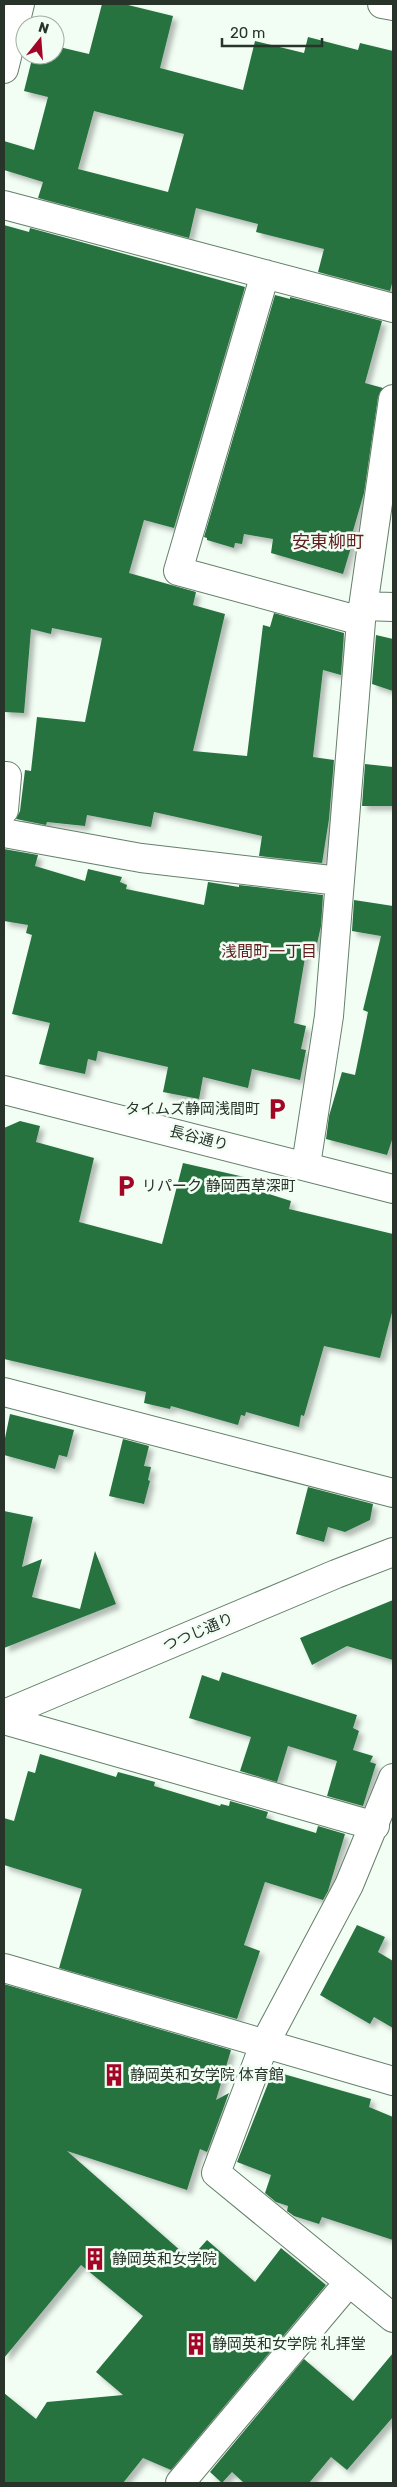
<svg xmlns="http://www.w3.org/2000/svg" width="397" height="2487" viewBox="0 0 397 2487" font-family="Rubik,'Noto Sans JP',sans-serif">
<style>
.building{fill:#287340;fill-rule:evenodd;filter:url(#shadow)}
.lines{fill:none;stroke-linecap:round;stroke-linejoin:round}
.street-casing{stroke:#647f6a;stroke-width:30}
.secondary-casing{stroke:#647f6a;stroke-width:30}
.street{stroke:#fff;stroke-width:28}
.secondary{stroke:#fff;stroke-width:28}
.labels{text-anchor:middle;stroke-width:5;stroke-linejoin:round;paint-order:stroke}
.poi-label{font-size:15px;fill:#28342a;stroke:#f2fef4;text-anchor:start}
.street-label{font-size:15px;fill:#28342a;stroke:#f2fef4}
.neighbourhood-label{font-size:16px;fill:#631e22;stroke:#f2fef4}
.quarter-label{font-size:18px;fill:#631e22;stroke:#f2fef4}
</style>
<defs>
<filter id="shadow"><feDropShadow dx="4.5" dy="4.5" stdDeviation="2.5" flood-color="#0004"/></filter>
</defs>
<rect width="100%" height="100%" fill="#f2fef4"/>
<path class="building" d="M 102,4 L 124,4 L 173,16 L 160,68 L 243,90 L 255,41 L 304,53 L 308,37 L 358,50 L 360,43 L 393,51 L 393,280 L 390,291 L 318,272 L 324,249 L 256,232 L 258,224 L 196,208 L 189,238 L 38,198 L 43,182 L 4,170 L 4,141 L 34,150 L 48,97 L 24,91 L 33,55 L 55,55 L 55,46 L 89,54 ZM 94,111 L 184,134 L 168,192 L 78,169 Z
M 4,225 L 29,232 L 30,228 L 245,287 L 174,528 L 144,520 L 129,573 L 196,592 L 193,605 L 225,614 L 193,751 L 247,756 L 263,625 L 270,627 L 274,613 L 344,633 L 341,675 L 323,670 L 313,757 L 334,760 L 329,819 L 322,863 L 259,856 L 262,836 L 154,812 L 151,827 L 87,815 L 85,826 L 47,822 L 46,825 L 16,819 L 20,811 L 25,770 L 31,771 L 37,717 L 85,722 L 102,638 L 52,628 L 51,634 L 31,629 L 24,713 L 4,712 Z
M 275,295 L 290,299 L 290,297 L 382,321 L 365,383 L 383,388 L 378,397 L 364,493 L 353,531 L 356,531 L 343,574 L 271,553 L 273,539 L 244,534 L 242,544 L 235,543 L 234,548 L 207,540 L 207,538 L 204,537 Z
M 376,635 L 393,639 L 393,691 L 372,684 Z
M 365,764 L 393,767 L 393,806 L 362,806 Z
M 4,849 L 38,855 L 35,866 L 85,881 L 88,869 L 122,877 L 120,882 L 127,885 L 126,889 L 204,905 L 208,882 L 239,887 L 239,885 L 323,895 L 321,926 L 316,948 L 307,946 L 294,1023 L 306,1026 L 301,1049 L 306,1050 L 300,1080 L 252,1069 L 248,1088 L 203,1077 L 199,1099 L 163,1092 L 168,1067 L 98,1051 L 96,1061 L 88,1059 L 85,1074 L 39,1064 L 50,1023 L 12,1014 L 32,935 L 26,933 L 28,925 L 4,921 Z
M 354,900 L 393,906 L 393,1137 L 387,1155 L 326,1139 L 329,1116 L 342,1072 L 355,1075 L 368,1012 L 363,1010 L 381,936 L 352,931 Z
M 20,1121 L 40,1126 L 36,1142 L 94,1158 L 79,1222 L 162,1244 L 183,1163 L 253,1179 L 250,1188 L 291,1201 L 289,1209 L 393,1234 L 393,1309 L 380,1358 L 324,1346 L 304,1416 L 301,1415 L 299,1427 L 246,1412 L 245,1416 L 241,1415 L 238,1425 L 171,1406 L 170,1409 L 144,1403 L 146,1392 L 4,1359 L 4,1128 Z
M 10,1414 L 74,1430 L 67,1457 L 59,1455 L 55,1469 L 4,1455 L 4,1443 Z
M 123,1439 L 149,1446 L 144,1466 L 151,1467 L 148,1480 L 150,1481 L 144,1504 L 109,1496 Z
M 308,1487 L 373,1504 L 370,1520 L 345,1532 L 328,1527 L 324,1542 L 296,1534 Z
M 4,1511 L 33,1517 L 22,1567 L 42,1559 L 32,1597 L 80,1609 L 95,1551 L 116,1604 L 4,1648 Z
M 393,1600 L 393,1660 L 347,1646 L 312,1665 L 300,1638 Z
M 222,1672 L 357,1715 L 353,1728 L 359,1731 L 353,1750 L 373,1756 L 370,1762 L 376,1764 L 363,1806 L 327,1796 L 337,1761 L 288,1746 L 277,1782 L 240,1771 L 251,1737 L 189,1718 L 202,1675 L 219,1681 Z
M 40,1754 L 116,1777 L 118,1772 L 155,1782 L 154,1786 L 220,1806 L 221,1804 L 229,1806 L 230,1801 L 268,1812 L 266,1818 L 316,1833 L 318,1826 L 345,1834 L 328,1891 L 323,1900 L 265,1882 L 244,1945 L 260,1951 L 237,2019 L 59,1968 L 82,1889 L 4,1865 L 4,1818 L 14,1821 L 28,1771 L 35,1773 Z
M 357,1925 L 385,1937 L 378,1952 L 393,1961 L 393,2028 L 374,2017 L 370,2024 L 320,1995 Z
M 4,1984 L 231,2050 L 216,2100 L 229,2093 L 207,2152 L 200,2149 L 187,2190 L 67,2151 L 190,2259 L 207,2240 L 255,2282 L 281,2248 L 326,2285 L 171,2470 L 143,2458 L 123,2483 L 4,2483 L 4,2393 L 36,2419 L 47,2402 L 123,2395 L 96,2372 L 143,2316 L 81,2265 L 4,2358 Z
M 273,2071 L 371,2099 L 369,2107 L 393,2117 L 393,2240 L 322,2217 L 319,2224 L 294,2216 L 287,2211 L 288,2206 L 276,2202 L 265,2193 L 271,2175 L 237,2162 Z
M 393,2353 L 393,2417 L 347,2470 L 331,2457 L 309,2483 L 244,2483 L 232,2472 L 222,2483 L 210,2472 L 304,2359 L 353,2401 Z"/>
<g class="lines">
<defs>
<path id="street" d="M 382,4 L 393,6
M 4,69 L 20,4
M 4,205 L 393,308
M 265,274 L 178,571 L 361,621
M 363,606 L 393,607
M 4,776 L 7,776 L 4,810
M 4,833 L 141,858 L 339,881
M 306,1165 L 329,1016 L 361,621 L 393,399
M 4,1392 L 393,1493
M 4,1720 L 375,1826
M 393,1778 L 349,1885 L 264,2045 L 216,2173 L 393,2318
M 4,1968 L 393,2081
M 180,2483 L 349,2282"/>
<path id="secondary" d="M 4,1090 L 393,1189
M 4,1714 L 336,1574 L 393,1552"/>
</defs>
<use href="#street" class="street-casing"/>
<use href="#secondary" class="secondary-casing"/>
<use href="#street" class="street"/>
<use href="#secondary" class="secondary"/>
</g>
<defs>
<symbol id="parking-bare" viewBox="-9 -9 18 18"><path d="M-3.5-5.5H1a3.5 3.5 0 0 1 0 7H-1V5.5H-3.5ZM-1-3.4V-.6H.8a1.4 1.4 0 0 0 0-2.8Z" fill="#a30526" stroke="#f2fef4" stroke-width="2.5" paint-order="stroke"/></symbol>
<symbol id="building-bare" viewBox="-9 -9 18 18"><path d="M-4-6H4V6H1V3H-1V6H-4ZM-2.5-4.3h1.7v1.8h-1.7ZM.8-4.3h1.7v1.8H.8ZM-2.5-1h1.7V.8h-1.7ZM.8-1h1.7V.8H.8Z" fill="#a30526" stroke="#f2fef4" stroke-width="2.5" paint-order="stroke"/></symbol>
</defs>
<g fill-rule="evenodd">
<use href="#parking-bare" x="261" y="1093" width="32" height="32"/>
<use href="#parking-bare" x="110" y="1170" width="32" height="32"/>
<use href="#building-bare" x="98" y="2059" width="32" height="32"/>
<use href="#building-bare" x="79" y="2243" width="32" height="32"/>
<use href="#building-bare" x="180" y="2328" width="32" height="32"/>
</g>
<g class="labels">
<g class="poi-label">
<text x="260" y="1114" text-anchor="end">タイムズ静岡浅間町</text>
<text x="142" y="1191">リパーク 静岡西草深町</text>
<text x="130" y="2080">静岡英和女学院 体育館</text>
<text x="112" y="2264">静岡英和女学院</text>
<text x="212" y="2349">静岡英和女学院 礼拝堂</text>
</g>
<g class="street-label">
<text transform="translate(199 1138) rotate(14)" y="5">長谷通り</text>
<text transform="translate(198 1632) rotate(-23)" y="5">つつじ通り</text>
</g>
<g class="neighbourhood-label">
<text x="269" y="957">浅間町一丁目</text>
</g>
<g class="quarter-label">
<text x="328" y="548">安東柳町</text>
</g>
</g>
<rect width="397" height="2487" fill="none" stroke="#28342a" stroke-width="10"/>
<g transform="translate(40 40) rotate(17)"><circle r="24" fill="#f2fef4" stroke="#a1ada3"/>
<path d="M0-4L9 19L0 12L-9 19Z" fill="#a30526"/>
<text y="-8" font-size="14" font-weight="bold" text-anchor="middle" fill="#28342a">N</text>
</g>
<path d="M222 38v8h100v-8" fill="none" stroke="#28342a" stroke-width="2.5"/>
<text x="230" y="38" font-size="15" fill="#28342a" stroke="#f2fef4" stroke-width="4" paint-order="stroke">20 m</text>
</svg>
